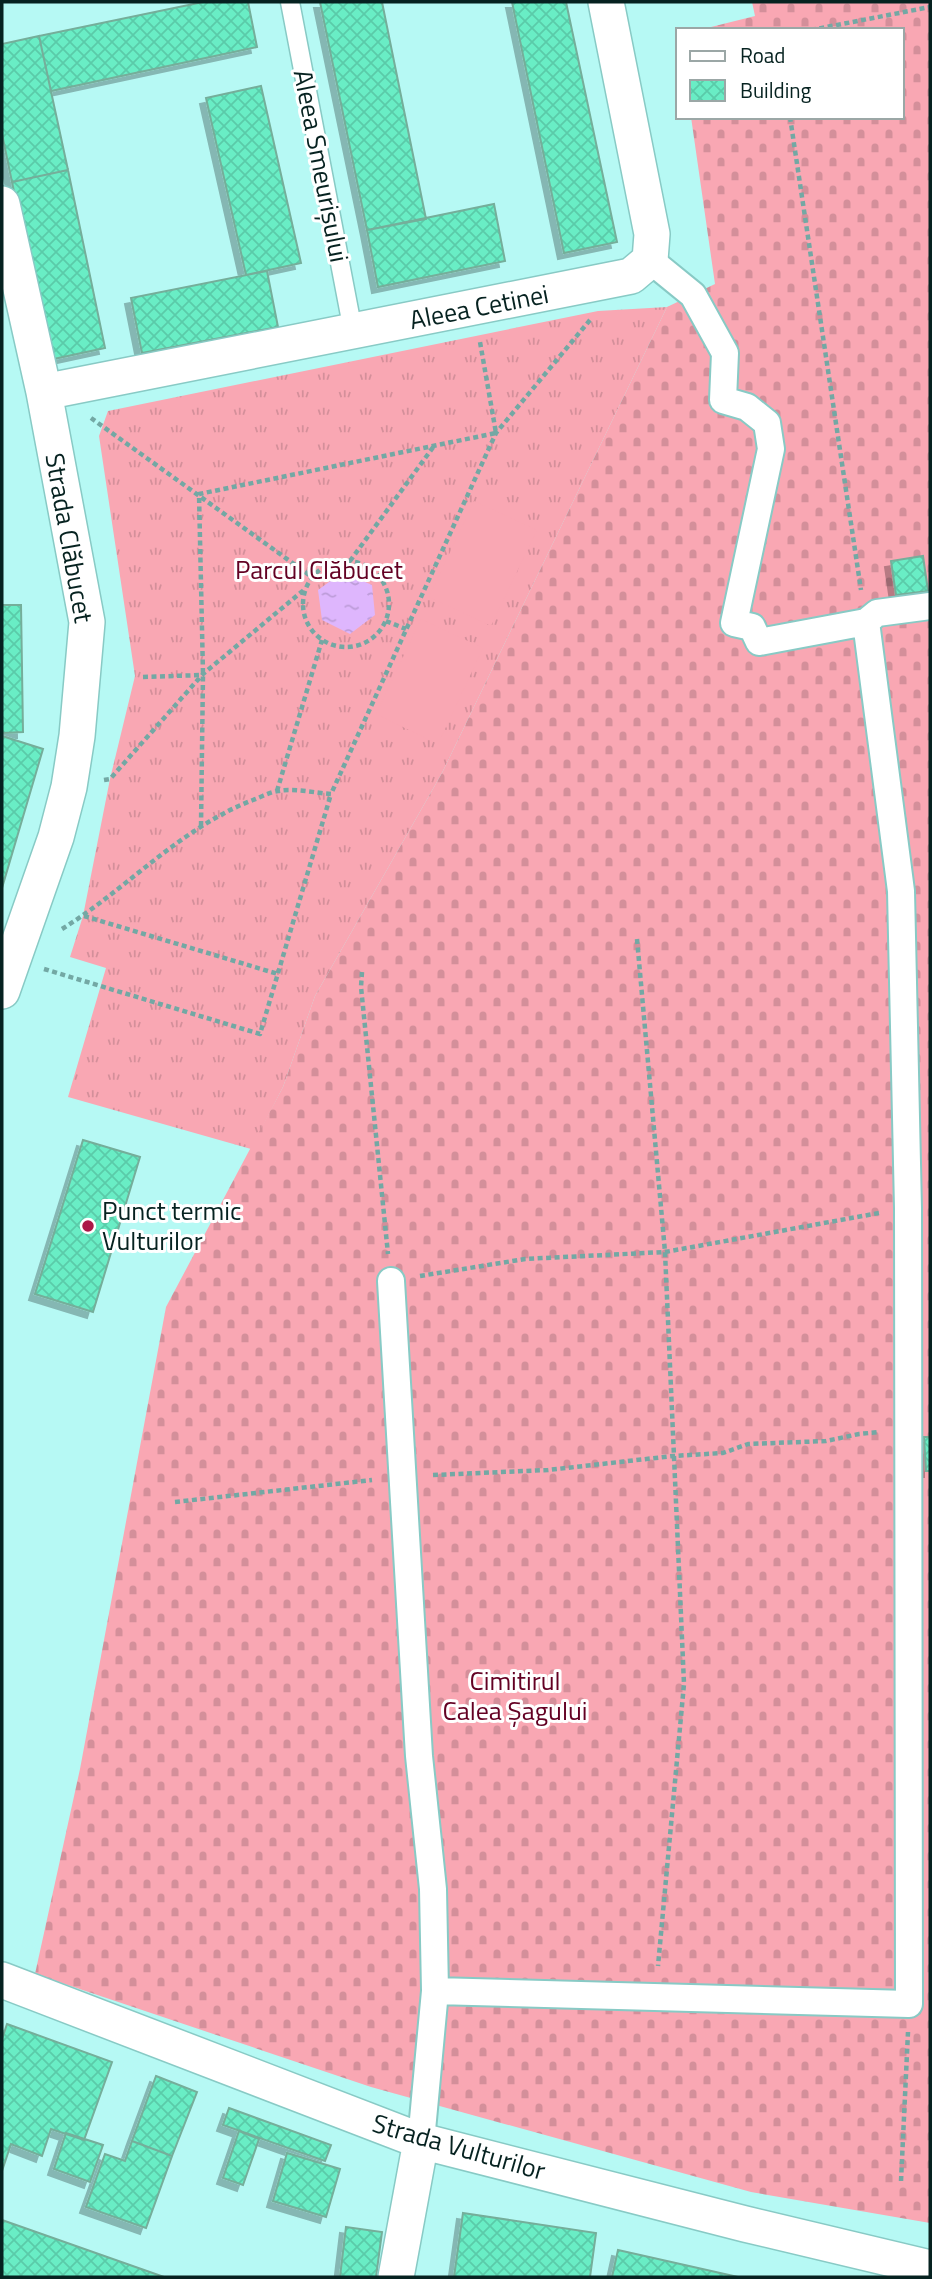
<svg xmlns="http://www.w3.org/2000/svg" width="932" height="2279" viewBox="0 0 932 2279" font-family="'Titillium Web',sans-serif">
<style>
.grass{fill:url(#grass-tufts)}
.cemetery{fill:url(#cemetery-stones)}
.pitch{fill:#f9a7b3}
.water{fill:url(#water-ripples)}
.building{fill:url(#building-cross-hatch);stroke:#75ae9a;stroke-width:2;filter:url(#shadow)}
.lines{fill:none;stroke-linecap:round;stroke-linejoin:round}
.service-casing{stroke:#88cac5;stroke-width:21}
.pedestrian-casing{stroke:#88cac5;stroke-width:30}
.minor-casing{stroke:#88cac5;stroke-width:38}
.path{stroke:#73a8a4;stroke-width:4.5;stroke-dasharray:5 3.5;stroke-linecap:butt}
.service{stroke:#fff;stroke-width:18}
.pedestrian{stroke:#fff;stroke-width:26}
.minor{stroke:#fff;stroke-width:35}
.poi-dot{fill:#ab1747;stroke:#fff;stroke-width:2.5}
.labels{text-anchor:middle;stroke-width:6;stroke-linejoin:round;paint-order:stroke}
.street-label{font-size:26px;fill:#062220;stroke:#fff}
.park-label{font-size:26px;fill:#630023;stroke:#fff}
.poi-label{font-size:26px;fill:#062220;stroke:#fff;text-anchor:start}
</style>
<defs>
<pattern id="grass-tufts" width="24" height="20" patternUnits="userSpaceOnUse" patternTransform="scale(1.75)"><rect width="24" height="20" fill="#f9a7b3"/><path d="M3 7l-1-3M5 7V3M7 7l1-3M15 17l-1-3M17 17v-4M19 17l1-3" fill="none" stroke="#d48f9a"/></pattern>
<pattern id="cemetery-stones" width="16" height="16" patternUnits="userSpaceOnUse" patternTransform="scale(1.75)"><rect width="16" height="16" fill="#f9a7b3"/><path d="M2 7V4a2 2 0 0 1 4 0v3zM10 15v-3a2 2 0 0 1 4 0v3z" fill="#d48f9a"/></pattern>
<pattern id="water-ripples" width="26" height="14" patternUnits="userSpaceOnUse" patternTransform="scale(1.75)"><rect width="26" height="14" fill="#deb6fd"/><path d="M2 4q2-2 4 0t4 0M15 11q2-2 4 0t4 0" fill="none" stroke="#bd9cd9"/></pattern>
<pattern id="building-cross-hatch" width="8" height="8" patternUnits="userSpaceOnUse" patternTransform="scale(1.75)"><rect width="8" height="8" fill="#69edc5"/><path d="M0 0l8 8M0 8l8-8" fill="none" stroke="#5acba9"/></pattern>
<filter id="shadow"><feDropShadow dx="-6" dy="6" stdDeviation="0" flood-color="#0004"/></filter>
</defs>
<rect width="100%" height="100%" fill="#b6f9f4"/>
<path class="grass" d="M 667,307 L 442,773 L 315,996 L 283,1087 L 251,1149 L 68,1097 L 106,968 L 70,957 L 83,916 L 110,779 L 135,676 L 99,436 L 108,411 L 598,311 Z"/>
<path class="cemetery" d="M 752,2 L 930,2 L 930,2223 L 751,2192 L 371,2087 L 35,1974 L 80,1769 L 166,1307 L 283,1087 L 315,996 L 442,773 L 667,307 L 715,284 L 691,117 L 902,117 L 902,30 L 699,30 L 755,16 Z"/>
<path class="pitch" d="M 474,501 L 537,530 L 491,626 L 429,597 Z
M 421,619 L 483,648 L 438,744 L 376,714 Z"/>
<path class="water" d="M 343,572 L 372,585 L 375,615 L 350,634 L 322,620 L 318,590 Z"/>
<path class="building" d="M 203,2 L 248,2 L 257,47 L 51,91 L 39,36 Z
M 320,2 L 382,2 L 426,219 L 367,230 Z
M 512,2 L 566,2 L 617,242 L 564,253 Z
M 39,36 L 68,170 L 12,182 L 2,134 L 2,44 Z
M 261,86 L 301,263 L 246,275 L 206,98 Z
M 68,170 L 105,348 L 49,360 L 12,182 Z
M 494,204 L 505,261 L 378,287 L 367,230 Z
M 267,271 L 278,327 L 142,353 L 131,298 Z
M 923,556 L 928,591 L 896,595 L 891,561 Z
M 2,605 L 21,605 L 23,732 L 2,733 Z
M 2,736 L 43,749 L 2,888 Z
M 83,1140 L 140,1157 L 93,1312 L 35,1294 Z
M 924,1437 L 930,1437 L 930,1471 L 926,1471 Z
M 7,2024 L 112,2062 L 84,2140 L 51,2129 L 42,2156 L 11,2144 L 2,2171 L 2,2039 Z
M 156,2076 L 197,2092 L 172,2156 L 132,2141 Z
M 229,2108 L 331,2145 L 325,2161 L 223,2125 Z
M 239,2131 L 259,2139 L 243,2185 L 223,2178 Z
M 66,2133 L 103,2145 L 90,2182 L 54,2169 Z
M 132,2141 L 172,2156 L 146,2228 L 86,2207 L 105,2154 L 125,2161 Z
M 287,2153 L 340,2169 L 326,2217 L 273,2201 Z
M 463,2213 L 596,2233 L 590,2277 L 454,2277 Z
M 2,2220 L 164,2277 L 2,2277 Z
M 346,2227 L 382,2232 L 376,2277 L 340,2277 Z
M 618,2250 L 738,2277 L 612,2277 Z"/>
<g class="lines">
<defs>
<path id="service" d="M 290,2 L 353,331"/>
<path id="pedestrian" d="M 650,260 L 693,295 L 725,353 L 723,400 L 747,407 L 767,423 L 771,449 L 734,623 L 752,627 L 759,642 L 866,622 L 877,613 L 930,606
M 391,1281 L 419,1756 L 433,1889 L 435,1991 L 421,2141
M 435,1991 L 909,2004 L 908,1208 L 901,891 L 866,622"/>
<path id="minor" d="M 2,204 L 44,392 L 87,622 L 77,736 L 69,787 L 56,837 L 2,991
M 44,392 L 631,276 L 650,260 L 652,234 L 606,2
M 2,1980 L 421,2141 L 745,2224 L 930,2268
M 396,2277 L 421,2141"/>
</defs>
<use href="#service" class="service-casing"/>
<use href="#pedestrian" class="pedestrian-casing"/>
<use href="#minor" class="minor-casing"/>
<path class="path" d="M 811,30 L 930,7
M 790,117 L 861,590
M 91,418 L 312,577
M303 604a43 43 0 1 1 86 0a43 43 0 1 1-86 0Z
M 350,561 L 434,446
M 386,621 L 406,629
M 143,677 L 202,675
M 104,780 L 110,779 L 203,674 L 305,589
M 277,791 L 322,640
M 201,826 L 203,674 L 199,494 L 496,433 L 480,342
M 84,916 L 278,974
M 62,929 C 127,889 180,828 253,800 C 261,797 270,792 278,791 C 295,788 315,793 331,794 L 496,433 L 590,320
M 637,939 L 665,1252 L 684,1684 L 658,1966
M 44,969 L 260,1034 L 331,794
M 362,972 L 361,987 L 388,1254
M 420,1276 L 525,1259 L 665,1252 L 879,1213
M 433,1475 L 548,1470 L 673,1456 L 723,1453 L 748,1444 L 826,1441 L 859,1434 L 880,1432
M 175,1502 L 372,1480
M 901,2181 L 908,2032"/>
<use href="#service" class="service"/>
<use href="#pedestrian" class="pedestrian"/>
<use href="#minor" class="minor"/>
</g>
<circle class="poi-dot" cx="88" cy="1226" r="7"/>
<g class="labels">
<g class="street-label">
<text transform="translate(321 166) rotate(79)" y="9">Aleea Smeurișului</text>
<text transform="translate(479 307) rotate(-11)" y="9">Aleea Cetinei</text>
<text transform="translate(69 538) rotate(80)" y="9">Strada Clăbucet</text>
<text transform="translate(459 2147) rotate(16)" y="9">Strada Vulturilor</text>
</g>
<g class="park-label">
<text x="319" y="579">Parcul Clăbucet</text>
<text x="515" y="1690">Cimitirul<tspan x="515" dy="30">Calea Șagului</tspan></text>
</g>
<g class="poi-label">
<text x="102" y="1220">Punct termic<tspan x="102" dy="30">Vulturilor</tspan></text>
</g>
</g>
<rect width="932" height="2279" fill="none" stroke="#062220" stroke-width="7"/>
<rect x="676" y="28" width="228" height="91" fill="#ffffff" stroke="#9ba7a6" stroke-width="2"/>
<rect x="690" y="51" width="35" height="10" fill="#ffffff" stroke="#9ba7a6" stroke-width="2"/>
<text x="740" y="63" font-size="21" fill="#062220">Road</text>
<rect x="690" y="80" width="35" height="21" fill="url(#building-cross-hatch)" stroke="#9ba7a6" stroke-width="2"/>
<text x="740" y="98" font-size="21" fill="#062220">Building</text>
</svg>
